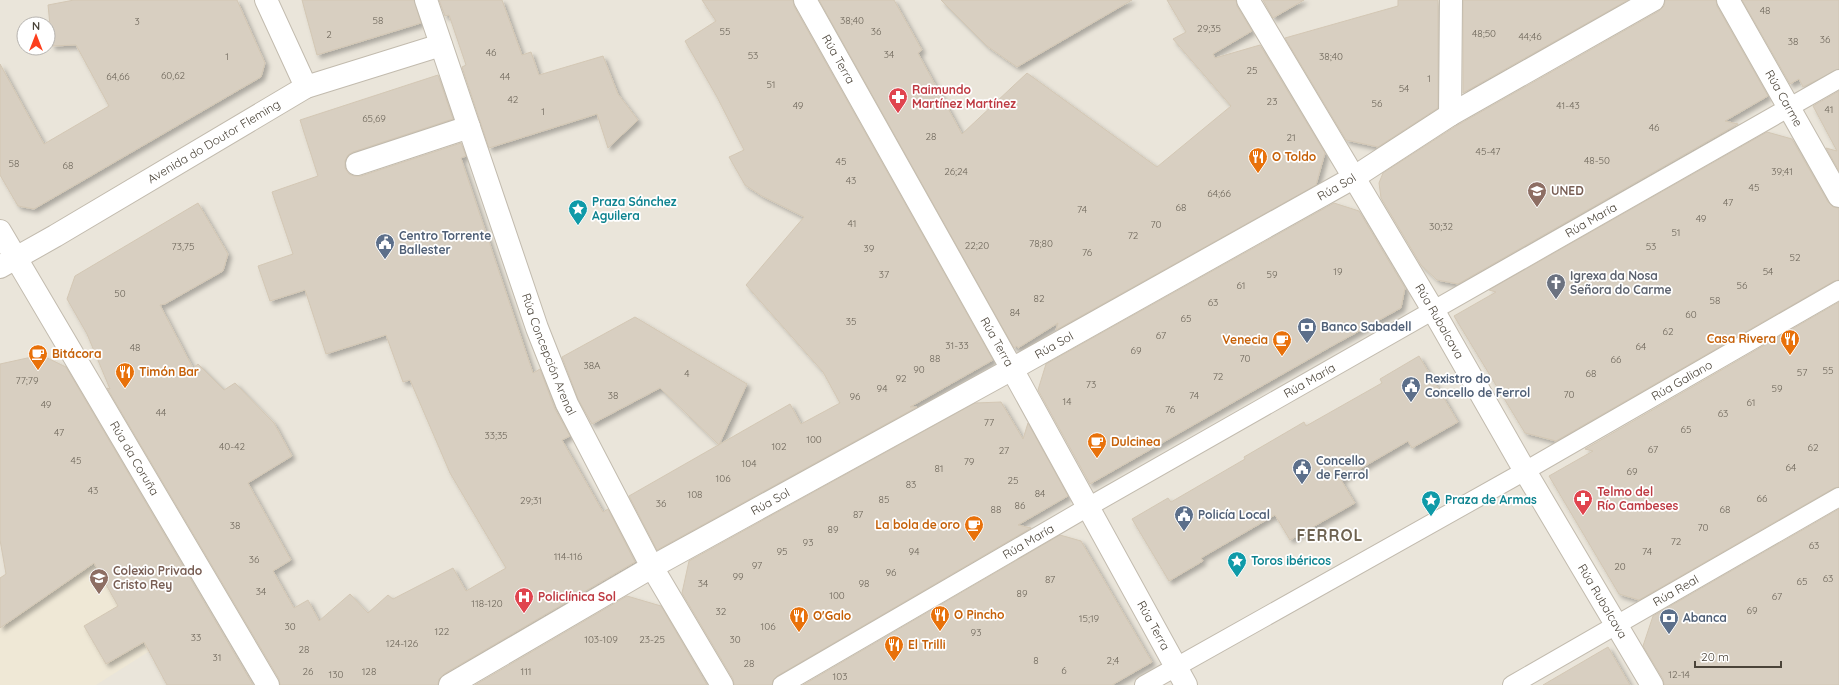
<svg xmlns="http://www.w3.org/2000/svg" width="1839" height="685" viewBox="0 0 1839 685" font-family="Quicksand,sans-serif">
<style>
.residential{fill:#eae5da;fill-rule:evenodd}
.education{fill:#efe8d6}
.building{fill:#d8cfc1;stroke:#d3c7b4;filter:url(#shadow)}
.lines{fill:none;stroke-linecap:round;stroke-linejoin:round}
.pedestrian-casing{stroke:#c2bbae;stroke-width:20}
.minor-casing{stroke:#c2bbae;stroke-width:24}
.pedestrian{stroke:#fff;stroke-width:18}
.minor{stroke:#fff;stroke-width:22}
.labels{text-anchor:middle;stroke-width:3.5;stroke-linejoin:round;paint-order:stroke}
.number-label{font-size:10px;fill:#6e675b}
.street-label{font-size:12px;fill:#4b4439;stroke:#fff}
.health-label{font-size:12px;font-weight:bold;fill:#be3a42;stroke:#fff;text-anchor:start}
.food-label{font-size:12px;font-weight:bold;fill:#c56008;stroke:#fff;text-anchor:start}
.education-label{font-size:12px;font-weight:bold;fill:#785e54;stroke:#fff;text-anchor:start}
.culture-label{font-size:12px;font-weight:bold;fill:#0d838f;stroke:#fff;text-anchor:start}
.service-label{font-size:12px;font-weight:bold;fill:#4e5e75;stroke:#fff;text-anchor:start}
.worship-label{font-size:12px;font-weight:bold;fill:#5b616d;stroke:#fff;text-anchor:start}
.district-label{font-size:16px;font-weight:bold;letter-spacing:1px;fill:#6e6250;stroke:#fff}
</style>
<defs>
<filter id="shadow"><feDropShadow dx="3.5" dy="3.5" stdDeviation="2" flood-color="#0004"/></filter>
</defs>
<rect width="100%" height="100%" fill="#f6f3ec"/>
<path class="residential" d="M 0,0 L 1839,0 L 1839,685 L 0,685 ZM 24,24 L 48,24 L 48,48 L 24,48 Z"/>
<path class="education" d="M 71,527 L 159,645 L 96,685 L 0,685 L 0,578 Z"/>
<path class="building" d="M 74,0 L 237,0 L 265,63 L 261,77 L 34,209 L 18,206 L 0,175 L 0,64 L 44,144 L 109,106 L 76,45 L 52,46 L 48,5 Z
M 302,0 L 414,0 L 421,23 L 317,55 Z
M 439,0 L 502,0 L 522,55 L 531,52 L 539,75 L 603,56 L 618,94 L 638,120 L 608,148 L 597,114 L 489,148 L 462,67 L 466,65 L 449,15 L 445,16 Z
M 702,0 L 793,0 L 794,6 L 993,360 L 910,407 L 917,407 L 657,550 L 629,496 L 790,404 L 801,424 L 840,403 L 823,372 L 746,285 L 804,217 L 762,196 L 745,185 L 729,157 L 744,150 L 717,97 L 685,41 L 716,21 Z
M 819,0 L 894,0 L 922,50 L 918,53 L 962,134 L 1027,73 L 1157,167 L 1231,106 L 1173,39 L 1186,32 L 1167,0 L 1236,0 L 1237,6 L 1252,31 L 1213,54 L 1215,58 L 1260,45 L 1325,153 L 1316,185 L 1056,330 L 1058,323 L 1018,348 L 1017,346 L 1014,348 Z
M 941,0 L 1132,0 L 1017,67 L 987,46 Z
M 1263,0 L 1304,0 L 1273,18 Z
M 1398,0 L 1438,0 L 1438,108 L 1378,147 L 1346,140 L 1285,38 L 1398,6 Z
M 1463,0 L 1628,0 L 1463,93 Z
M 1665,0 L 1716,0 L 1717,6 L 1768,96 L 1725,121 L 1738,124 L 1458,284 L 1437,280 L 1421,265 L 1381,198 L 1379,183 L 1383,173 L 1456,126 L 1659,11 L 1664,6 Z
M 1742,0 L 1839,0 L 1839,69 L 1803,87 L 1799,79 L 1790,84 Z
M 438,75 L 453,119 L 353,152 L 348,155 L 345,161 L 345,168 L 349,174 L 354,176 L 361,176 L 461,143 L 466,156 L 461,158 L 533,373 L 540,369 L 555,409 L 570,436 L 562,440 L 603,512 L 608,509 L 635,562 L 444,674 L 439,679 L 438,685 L 280,685 L 279,679 L 107,388 L 110,389 L 87,334 L 67,299 L 75,276 L 198,203 L 228,254 L 223,271 L 165,304 L 160,305 L 193,368 L 198,364 L 224,390 L 235,383 L 274,423 L 292,456 L 248,483 L 291,560 L 273,571 L 294,608 L 308,600 L 319,621 L 350,594 L 368,613 L 388,595 L 393,599 L 453,568 L 466,591 L 506,568 L 450,473 L 410,380 L 403,382 L 386,335 L 326,354 L 305,290 L 270,301 L 258,266 L 293,254 L 272,192 L 318,176 L 300,120 Z
M 1839,91 L 1839,171 L 1826,148 L 1837,151 L 1813,106 Z
M 1767,132 L 1792,139 L 1828,202 L 1833,207 L 1839,208 L 1839,280 L 1834,281 L 1556,441 L 1525,433 L 1454,316 L 1496,292 L 1489,290 Z
M 1334,203 L 1359,211 L 1405,288 L 1401,308 L 1332,346 L 1090,484 L 1038,390 L 1046,364 Z
M 1839,302 L 1839,487 L 1834,488 L 1639,600 L 1619,594 L 1549,476 L 1593,451 L 1585,449 Z
M 635,317 L 747,384 L 719,445 L 660,388 L 592,424 L 578,399 L 562,357 Z
M 41,355 L 66,367 L 253,685 L 167,685 L 144,642 L 106,664 L 84,626 L 118,606 L 94,563 L 0,628 L 0,578 L 6,574 L 0,540 L 0,364 Z
M 1419,356 L 1458,422 L 1412,448 L 1408,441 L 1341,480 L 1355,503 L 1290,540 L 1275,515 L 1201,558 L 1203,561 L 1169,581 L 1132,519 L 1168,498 L 1171,502 L 1245,459 L 1244,457 L 1304,422 L 1306,426 L 1382,383 L 1380,379 Z
M 1001,402 L 1023,439 L 1028,423 L 1068,496 L 1018,525 L 1031,528 L 777,676 L 773,680 L 772,685 L 734,685 L 733,679 L 682,593 L 689,561 L 975,403 Z
M 1839,509 L 1839,685 L 1664,685 L 1663,679 L 1643,646 L 1653,616 Z
M 1060,535 L 1081,541 L 1152,662 L 1112,685 L 803,685 Z
M 627,596 L 661,606 L 707,685 L 475,685 Z
M 1608,647 L 1630,685 L 1543,685 Z"/>
<g class="lines">
<defs>
<g id="pedestrian">
<path id="s1" d="M 782,685 L 1088,507 L 1839,79"/>
<path id="s2" d="M 1144,685 L 1525,471 L 1839,290"/>
<path id="s3" d="M 1512,685 L 1839,497"/>
</g>
<g id="minor">
<path d="M 266,0 L 306,87"/>
<path id="s4" d="M 426,0 L 537,328 L 567,404 L 652,567 L 722,685"/>
<path id="s5" d="M 805,0 L 1012,369 L 1186,685"/>
<path id="s6" d="M 1248,0 L 1433,310 L 1525,471 L 1652,685"/>
<path id="s7" d="M 1728,0 L 1839,196"/>
<path d="M 1450,115 L 1451,0"/>
<path d="M 357,164 L 469,127"/>
<path id="s8" d="M 0,231 L 268,685"/>
<path id="s9" d="M 0,267 L 55,236 L 306,87 L 441,45"/>
<path id="s10" d="M 450,685 L 652,567 L 1012,369 L 1353,178 L 1450,115 L 1653,0"/>
</g>
</defs>
<use href="#pedestrian" class="pedestrian-casing"/>
<use href="#minor" class="minor-casing"/>
<use href="#pedestrian" class="pedestrian"/>
<use href="#minor" class="minor"/>
</g>
<defs>
<symbol id="pharmacy-pin" viewBox="-11 -11 22 30"><path d="M0 17L-7.5 6A9.5 9.5 0 1 1 7.5 6Z" fill="#e0444e" stroke="#fff"/><path d="M-2-6h4v4h4v4h-4v4h-4v-4h-4v-4h4Z" fill="#fff"/></symbol>
<symbol id="restaurant-pin" viewBox="-11 -11 22 30"><path d="M0 17L-7.5 6A9.5 9.5 0 1 1 7.5 6Z" fill="#e8710a" stroke="#fff"/><path d="M-5-6h1v4h1v-4h1v4h1v-4h1v5L-1.5 .5V6h-2V.5L-5-1ZM5-6V6H3V1.5H1.5Q1.5-4 5-6Z" fill="#fff"/></symbol>
<symbol id="university-pin" viewBox="-11 -11 22 30"><path d="M0 17L-7.5 6A9.5 9.5 0 1 1 7.5 6Z" fill="#8d6e63" stroke="#fff"/><path d="M0-5L7-2L0 1L-7-2ZM-4 1L0 2.5L4 1V4Q0 6-4 4Z" fill="#fff"/></symbol>
<symbol id="sight-pin" viewBox="-11 -11 22 30"><path d="M0 17L-7.5 6A9.5 9.5 0 1 1 7.5 6Z" fill="#0f9aa8" stroke="#fff"/><path d="M0-6L1.8-2.2L6-1.7L2.9 1.2L3.7 5.4L0 3.3L-3.7 5.4L-2.9 1.2L-6-1.7L-1.8-2.2Z" fill="#fff"/></symbol>
<symbol id="civic-pin" viewBox="-11 -11 22 30"><path d="M0 17L-7.5 6A9.5 9.5 0 1 1 7.5 6Z" fill="#5c6f8a" stroke="#fff"/><path d="M-.6-6.5H3V-4.5H.6V-3L4-1V1h2V6H-6V1h2V-1L-.6-3ZM-1.2 2.5V6h2.4V2.5Z" fill="#fff"/></symbol>
<symbol id="church-pin" viewBox="-11 -11 22 30"><path d="M0 17L-7.5 6A9.5 9.5 0 1 1 7.5 6Z" fill="#6b7280" stroke="#fff"/><path d="M-1.2-6h2.4v3.5h3.3v2.4h-3.3V6h-2.4V-.1h-3.3v-2.4h3.3Z" fill="#fff"/></symbol>
<symbol id="bank-pin" viewBox="-11 -11 22 30"><path d="M0 17L-7.5 6A9.5 9.5 0 1 1 7.5 6Z" fill="#5c6f8a" stroke="#fff"/><path d="M-6-4H6V4H-6ZM0-2.3a2.3 2.3 0 1 0 0 4.6a2.3 2.3 0 1 0 0-4.6Z" fill="#fff"/></symbol>
<symbol id="cafe-pin" viewBox="-11 -11 22 30"><path d="M0 17L-7.5 6A9.5 9.5 0 1 1 7.5 6Z" fill="#e8710a" stroke="#fff"/><path d="M-5.5-4.5H6V0H3Q3 3.5 0 3.5H-2.5Q-5.5 3.5-5.5 0ZM3-3.2v2h1.7v-2ZM-6 4.5H4V6H-6Z" fill="#fff"/></symbol>
<symbol id="school-pin" viewBox="-11 -11 22 30"><path d="M0 17L-7.5 6A9.5 9.5 0 1 1 7.5 6Z" fill="#8d6e63" stroke="#fff"/><path d="M0-5L7-2L0 1L-7-2ZM-4 1L0 2.5L4 1V4Q0 6-4 4Z" fill="#fff"/></symbol>
<symbol id="hospital-pin" viewBox="-11 -11 22 30"><path d="M0 17L-7.5 6A9.5 9.5 0 1 1 7.5 6Z" fill="#e0444e" stroke="#fff"/><path d="M-5-5h3v3.5h4V-5h3V5h-3V1.5h-4V5h-3Z" fill="#fff"/></symbol>
</defs>
<g fill-rule="evenodd">
<use href="#pharmacy-pin" x="887" y="86" width="22" height="30"/>
<use href="#restaurant-pin" x="1247" y="146" width="22" height="30"/>
<use href="#university-pin" x="1526" y="180" width="22" height="30"/>
<use href="#sight-pin" x="567" y="198" width="22" height="30"/>
<use href="#civic-pin" x="374" y="232" width="22" height="30"/>
<use href="#church-pin" x="1545" y="272" width="22" height="30"/>
<use href="#bank-pin" x="1296" y="316" width="22" height="30"/>
<use href="#restaurant-pin" x="1779" y="328" width="22" height="30"/>
<use href="#cafe-pin" x="1271" y="329" width="22" height="30"/>
<use href="#cafe-pin" x="27" y="343" width="22" height="30"/>
<use href="#restaurant-pin" x="114" y="361" width="22" height="30"/>
<use href="#civic-pin" x="1400" y="375" width="22" height="30"/>
<use href="#cafe-pin" x="1086" y="431" width="22" height="30"/>
<use href="#civic-pin" x="1291" y="457" width="22" height="30"/>
<use href="#pharmacy-pin" x="1572" y="488" width="22" height="30"/>
<use href="#sight-pin" x="1420" y="489" width="22" height="30"/>
<use href="#civic-pin" x="1173" y="504" width="22" height="30"/>
<use href="#cafe-pin" x="963" y="514" width="22" height="30"/>
<use href="#sight-pin" x="1226" y="550" width="22" height="30"/>
<use href="#school-pin" x="88" y="567" width="22" height="30"/>
<use href="#hospital-pin" x="513" y="586" width="22" height="30"/>
<use href="#restaurant-pin" x="929" y="604" width="22" height="30"/>
<use href="#restaurant-pin" x="788" y="605" width="22" height="30"/>
<use href="#bank-pin" x="1658" y="607" width="22" height="30"/>
<use href="#restaurant-pin" x="883" y="634" width="22" height="30"/>
</g>
<g class="labels">
<g class="number-label">
<text x="1765" y="14">48</text>
<text x="378" y="24">58</text>
<text x="852" y="24">38;40</text>
<text x="137" y="25">3</text>
<text x="1209" y="32">29;35</text>
<text x="725" y="35">55</text>
<text x="876" y="35">36</text>
<text x="1484" y="37">48;50</text>
<text x="329" y="38">2</text>
<text x="1530" y="40">44;46</text>
<text x="1825" y="43">36</text>
<text x="1793" y="45">38</text>
<text x="491" y="56">46</text>
<text x="889" y="58">34</text>
<text x="753" y="59">53</text>
<text x="227" y="60">1</text>
<text x="1331" y="60">38;40</text>
<text x="1252" y="74">25</text>
<text x="173" y="79">60,62</text>
<text x="118" y="80">64,66</text>
<text x="505" y="80">44</text>
<text x="1429" y="82">1</text>
<text x="771" y="88">51</text>
<text x="1404" y="92">54</text>
<text x="513" y="103">42</text>
<text x="1272" y="105">23</text>
<text x="1377" y="107">56</text>
<text x="798" y="109">49</text>
<text x="1568" y="109">41-43</text>
<text x="1829" y="113">41</text>
<text x="543" y="115">1</text>
<text x="374" y="122">65,69</text>
<text x="1654" y="131">46</text>
<text x="931" y="140">28</text>
<text x="1291" y="141">21</text>
<text x="1488" y="155">45-47</text>
<text x="1597" y="164">48-50</text>
<text x="841" y="165">45</text>
<text x="14" y="167">58</text>
<text x="68" y="169">68</text>
<text x="956" y="175">26;24</text>
<text x="1782" y="175">39;41</text>
<text x="851" y="184">43</text>
<text x="1754" y="191">45</text>
<text x="1219" y="197">64;66</text>
<text x="1728" y="206">47</text>
<text x="1181" y="211">68</text>
<text x="1082" y="213">74</text>
<text x="1701" y="222">49</text>
<text x="852" y="227">41</text>
<text x="1156" y="228">70</text>
<text x="1441" y="230">30;32</text>
<text x="1676" y="236">51</text>
<text x="1133" y="239">72</text>
<text x="1041" y="247">78;80</text>
<text x="977" y="249">22;20</text>
<text x="183" y="250">73,75</text>
<text x="1651" y="250">53</text>
<text x="869" y="252">39</text>
<text x="1087" y="256">76</text>
<text x="1795" y="261">52</text>
<text x="1338" y="275">19</text>
<text x="1768" y="275">54</text>
<text x="884" y="278">37</text>
<text x="1272" y="278">59</text>
<text x="1241" y="289">61</text>
<text x="1742" y="289">56</text>
<text x="120" y="297">50</text>
<text x="1039" y="302">82</text>
<text x="1715" y="304">58</text>
<text x="1213" y="306">63</text>
<text x="1015" y="316">84</text>
<text x="1691" y="318">60</text>
<text x="1186" y="322">65</text>
<text x="851" y="325">35</text>
<text x="1668" y="335">62</text>
<text x="1161" y="339">67</text>
<text x="957" y="349">31-33</text>
<text x="1641" y="350">64</text>
<text x="135" y="351">48</text>
<text x="1136" y="354">69</text>
<text x="935" y="362">88</text>
<text x="1245" y="362">70</text>
<text x="1616" y="363">66</text>
<text x="592" y="369">38A</text>
<text x="919" y="373">90</text>
<text x="1828" y="374">55</text>
<text x="1802" y="376">57</text>
<text x="687" y="377">4</text>
<text x="1591" y="377">68</text>
<text x="1218" y="380">72</text>
<text x="901" y="382">92</text>
<text x="27" y="384">77;79</text>
<text x="1091" y="388">73</text>
<text x="882" y="392">94</text>
<text x="1777" y="392">59</text>
<text x="1569" y="398">70</text>
<text x="613" y="399">38</text>
<text x="1194" y="399">74</text>
<text x="855" y="400">96</text>
<text x="1067" y="405">14</text>
<text x="1751" y="406">61</text>
<text x="46" y="408">49</text>
<text x="1170" y="413">76</text>
<text x="161" y="416">44</text>
<text x="1723" y="417">63</text>
<text x="989" y="426">77</text>
<text x="1686" y="433">65</text>
<text x="59" y="436">47</text>
<text x="496" y="439">33;35</text>
<text x="814" y="443">100</text>
<text x="232" y="450">40-42</text>
<text x="779" y="450">102</text>
<text x="1813" y="451">62</text>
<text x="1653" y="453">67</text>
<text x="1004" y="454">27</text>
<text x="76" y="464">45</text>
<text x="969" y="465">79</text>
<text x="749" y="467">104</text>
<text x="1791" y="471">64</text>
<text x="939" y="472">81</text>
<text x="1632" y="475">69</text>
<text x="723" y="482">106</text>
<text x="1013" y="484">25</text>
<text x="911" y="488">83</text>
<text x="93" y="494">43</text>
<text x="1040" y="497">84</text>
<text x="695" y="498">108</text>
<text x="1762" y="502">66</text>
<text x="884" y="503">85</text>
<text x="531" y="504">29;31</text>
<text x="661" y="507">36</text>
<text x="1020" y="509">86</text>
<text x="996" y="513">88</text>
<text x="1725" y="513">68</text>
<text x="858" y="518">87</text>
<text x="235" y="529">38</text>
<text x="1703" y="531">70</text>
<text x="833" y="533">89</text>
<text x="1676" y="545">72</text>
<text x="808" y="546">93</text>
<text x="1814" y="549">63</text>
<text x="782" y="555">95</text>
<text x="914" y="555">94</text>
<text x="1647" y="555">74</text>
<text x="568" y="560">114-116</text>
<text x="254" y="563">36</text>
<text x="757" y="569">97</text>
<text x="1620" y="570">20</text>
<text x="891" y="576">96</text>
<text x="738" y="580">99</text>
<text x="1828" y="582">63</text>
<text x="1050" y="583">87</text>
<text x="1802" y="585">65</text>
<text x="703" y="587">34</text>
<text x="864" y="587">98</text>
<text x="261" y="595">34</text>
<text x="1022" y="597">89</text>
<text x="837" y="599">100</text>
<text x="1777" y="600">67</text>
<text x="487" y="607">118-120</text>
<text x="1752" y="614">69</text>
<text x="721" y="615">32</text>
<text x="1089" y="622">15;19</text>
<text x="290" y="630">30</text>
<text x="768" y="630">106</text>
<text x="442" y="635">122</text>
<text x="976" y="636">93</text>
<text x="196" y="641">33</text>
<text x="601" y="643">103-109</text>
<text x="652" y="643">23-25</text>
<text x="735" y="643">30</text>
<text x="402" y="647">124-126</text>
<text x="304" y="653">28</text>
<text x="217" y="661">31</text>
<text x="1036" y="664">8</text>
<text x="1113" y="664">2;4</text>
<text x="749" y="667">28</text>
<text x="1064" y="674">6</text>
<text x="308" y="675">26</text>
<text x="369" y="675">128</text>
<text x="526" y="675">111</text>
<text x="336" y="678">130</text>
<text x="1679" y="678">12-14</text>
<text x="840" y="680">103</text>
</g>
<g class="street-label">
<text dy="4" stroke="none"><textPath href="#s5" startOffset="68">Rúa Terra</textPath></text>
<text dy="4" stroke="none"><textPath href="#s7" startOffset="113">Rúa Carme</textPath></text>
<text dy="4" stroke="none"><textPath href="#s9" startOffset="248">Avenida do Doutor Fleming</textPath></text>
<text dy="4" stroke="none"><textPath href="#s10" startOffset="1017">Rúa Sol</textPath></text>
<text dy="4" stroke="none"><textPath href="#s1" startOffset="933">Rúa María</textPath></text>
<text dy="4" stroke="none"><textPath href="#s6" startOffset="374">Rúa Rubalcava</textPath></text>
<text dy="4" stroke="none"><textPath href="#s5" startOffset="392">Rúa Terra</textPath></text>
<text dy="4" stroke="none"><textPath href="#s10" startOffset="693">Rúa Sol</textPath></text>
<text dy="4" stroke="none"><textPath href="#s4" startOffset="375">Rúa Concepción Arenal</textPath></text>
<text dy="4" stroke="none"><textPath href="#s1" startOffset="609">Rúa María</textPath></text>
<text dy="4" stroke="none"><textPath href="#s2" startOffset="618">Rúa Galiano</textPath></text>
<text dy="4" stroke="none"><textPath href="#s8" startOffset="264">Rúa da Coruña</textPath></text>
<text dy="4" stroke="none"><textPath href="#s10" startOffset="369">Rúa Sol</textPath></text>
<text dy="4" stroke="none"><textPath href="#s1" startOffset="285">Rúa María</textPath></text>
<text dy="4" stroke="none"><textPath href="#s3" startOffset="189">Rúa Real</textPath></text>
<text dy="4" stroke="none"><textPath href="#s6" startOffset="698">Rúa Rubalcava</textPath></text>
<text dy="4" stroke="none"><textPath href="#s5" startOffset="716">Rúa Terra</textPath></text>
</g>
<g class="health-label">
<text x="912" y="94">Raimundo<tspan x="912" dy="14">Martínez Martínez</tspan></text>
<text x="1597" y="496">Telmo del<tspan x="1597" dy="14">Río Cambeses</tspan></text>
<text x="538" y="601">Policlínica Sol</text>
</g>
<g class="food-label">
<text x="1272" y="161">O Toldo</text>
<text x="1776" y="343" text-anchor="end">Casa Rivera</text>
<text x="1268" y="344" text-anchor="end">Venecia</text>
<text x="52" y="358">Bitácora</text>
<text x="139" y="376">Timón Bar</text>
<text x="1111" y="446">Dulcinea</text>
<text x="960" y="529" text-anchor="end">La bola de oro</text>
<text x="954" y="619">O Pincho</text>
<text x="813" y="620">O'Galo</text>
<text x="908" y="649">El Trilli</text>
</g>
<g class="education-label">
<text x="1551" y="195">UNED</text>
<text x="113" y="575">Colexio Privado<tspan x="113" dy="14">Cristo Rey</tspan></text>
</g>
<g class="culture-label">
<text x="592" y="206">Praza Sánchez<tspan x="592" dy="14">Aguilera</tspan></text>
<text x="1445" y="504">Praza de Armas</text>
<text x="1251" y="565">Toros ibéricos</text>
</g>
<g class="service-label">
<text x="399" y="240">Centro Torrente<tspan x="399" dy="14">Ballester</tspan></text>
<text x="1321" y="331">Banco Sabadell</text>
<text x="1425" y="383">Rexistro do<tspan x="1425" dy="14">Concello de Ferrol</tspan></text>
<text x="1316" y="465">Concello<tspan x="1316" dy="14">de Ferrol</tspan></text>
<text x="1198" y="519">Policía Local</text>
<text x="1683" y="622">Abanca</text>
</g>
<g class="worship-label">
<text x="1570" y="280">Igrexa da Nosa<tspan x="1570" dy="14">Señora do Carme</tspan></text>
</g>
<g class="district-label">
<text x="1330" y="541">FERROL</text>
</g>
</g>
<g transform="translate(36 36)"><circle r="19" fill="#ffffff" stroke="#b7b4b0"/>
<path d="M0-3L7 15L0 10L-7 15Z" fill="#fc3f1d"/>
<text y="-6" font-size="11" font-weight="bold" text-anchor="middle" fill="#4b4439">N</text>
</g>
<path d="M1695 661v6h86v-6" fill="none" stroke="#4b4439" stroke-width="2"/>
<text x="1701" y="661" font-size="12" fill="#4b4439" stroke="#ffffff" stroke-width="3" paint-order="stroke">20 m</text>
</svg>
